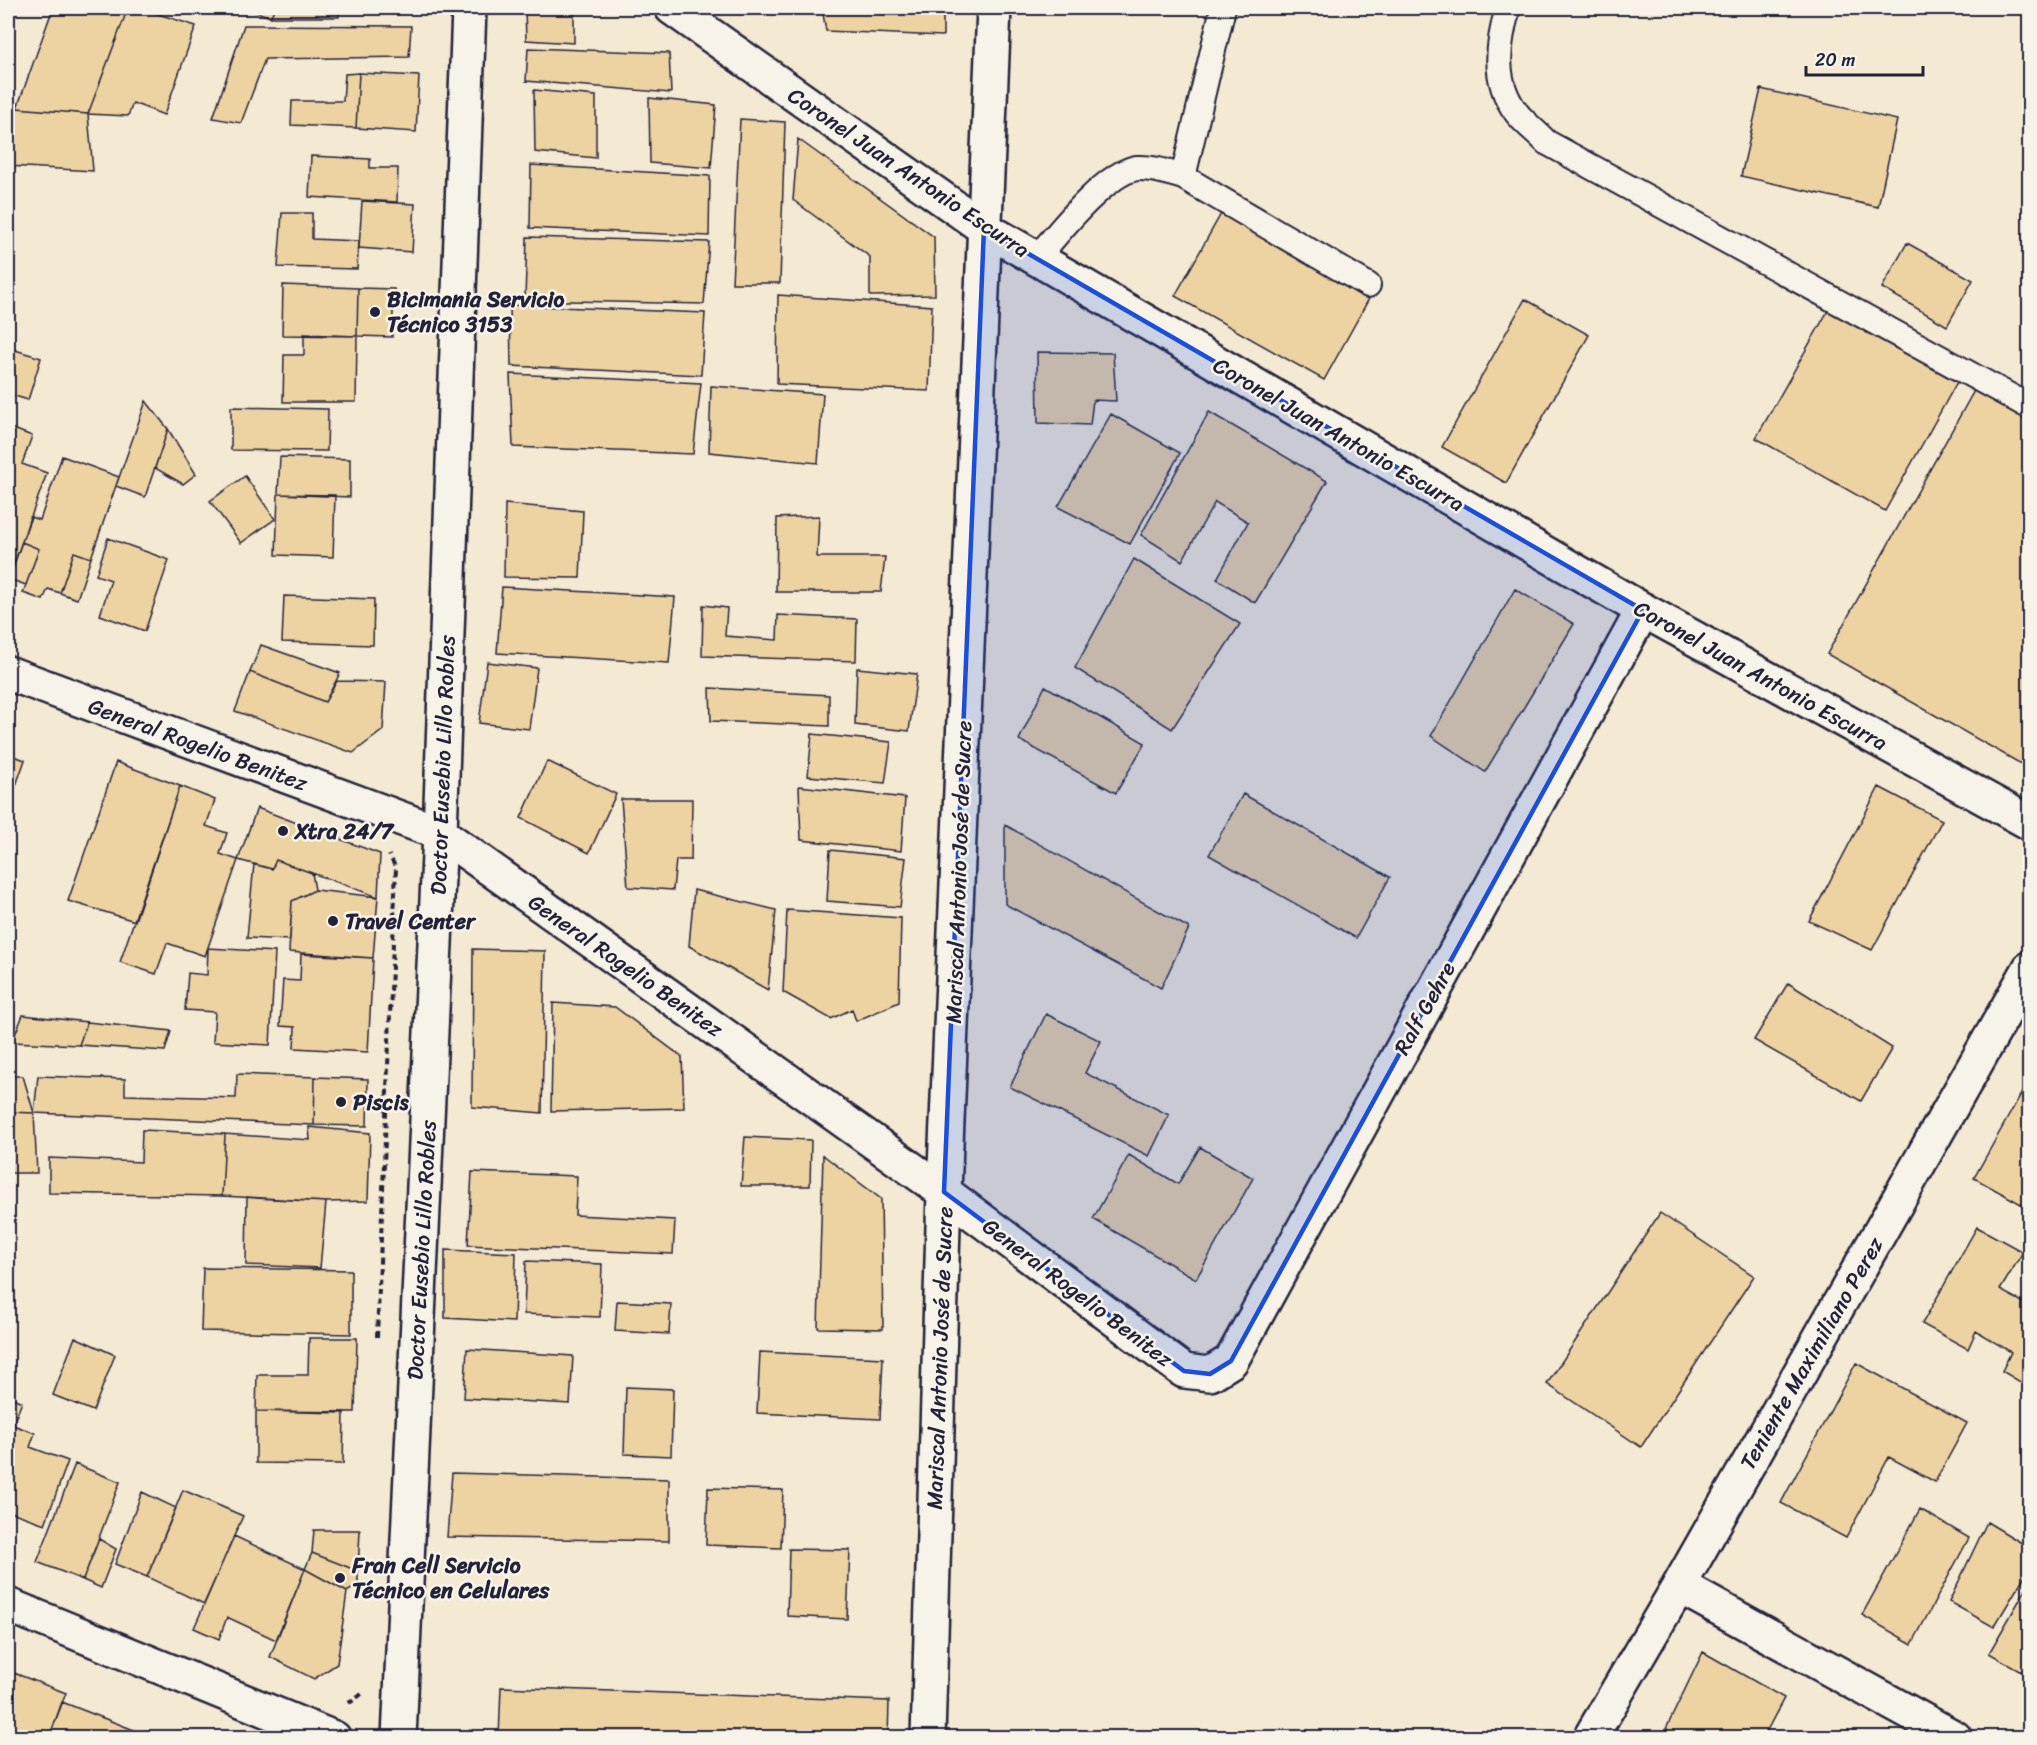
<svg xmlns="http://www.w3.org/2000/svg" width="2037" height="1745" viewBox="0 0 2037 1745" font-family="Sriracha,sans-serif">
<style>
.building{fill:#eed3a2;stroke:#22223b;stroke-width:1.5}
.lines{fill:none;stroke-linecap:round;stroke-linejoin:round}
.service-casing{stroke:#22223b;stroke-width:28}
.minor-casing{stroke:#22223b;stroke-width:38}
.tertiary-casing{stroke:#22223b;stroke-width:38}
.secondary-casing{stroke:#22223b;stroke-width:38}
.path{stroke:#22223b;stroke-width:4;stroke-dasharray:6 4.5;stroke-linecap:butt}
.service{stroke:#f7f3e8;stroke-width:24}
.minor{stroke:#f7f3e8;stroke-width:33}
.tertiary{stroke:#f7f3e8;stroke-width:33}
.secondary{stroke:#f7f3e8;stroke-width:33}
.marked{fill:#1d4ed8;fill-opacity:0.2;stroke:#1d4ed8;stroke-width:4.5;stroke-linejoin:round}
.poi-dot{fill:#22223b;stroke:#f7f3e8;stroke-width:2}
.labels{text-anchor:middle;stroke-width:5;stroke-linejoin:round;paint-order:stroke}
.street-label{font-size:22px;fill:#22223b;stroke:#f7f3e8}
.poi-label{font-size:22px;font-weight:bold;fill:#22223b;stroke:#f7f3e8;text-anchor:start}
</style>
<rect width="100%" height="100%" fill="#f4e9d3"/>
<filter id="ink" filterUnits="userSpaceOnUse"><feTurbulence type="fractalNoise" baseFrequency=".0167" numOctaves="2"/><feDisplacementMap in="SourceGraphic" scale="12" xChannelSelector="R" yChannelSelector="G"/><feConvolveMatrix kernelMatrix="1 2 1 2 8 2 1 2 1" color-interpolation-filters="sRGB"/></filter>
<g filter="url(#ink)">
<path class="building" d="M 53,8 L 128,8 L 88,114 L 17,108 Z
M 128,8 L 139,8 L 196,26 L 164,115 L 133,103 L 128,116 L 88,114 Z
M 246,8 L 275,8 L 270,17 Z
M 275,8 L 339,8 L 339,17 L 270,17 Z
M 525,8 L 574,10 L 574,43 L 526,40 Z
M 822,8 L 943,8 L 943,36 L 826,31 Z
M 244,25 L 411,26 L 409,57 L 265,59 L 241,123 L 213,118 Z
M 528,48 L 669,53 L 671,93 L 526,81 Z
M 359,73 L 419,76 L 416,132 L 356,128 Z
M 359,73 L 356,128 L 291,125 L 292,101 L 343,101 L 345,74 Z
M 1761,89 L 1897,120 L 1878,207 L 1741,176 Z
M 534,90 L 596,96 L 596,158 L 535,152 Z
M 649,98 L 716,105 L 711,168 L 650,163 Z
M 17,108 L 88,114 L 93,171 L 8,166 L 8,129 Z
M 740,119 L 785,122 L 780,283 L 732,283 Z
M 798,139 L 934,237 L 935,295 L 870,296 L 870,257 L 793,200 Z
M 311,156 L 370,159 L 370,168 L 398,168 L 397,202 L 309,197 Z
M 531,165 L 710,176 L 709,236 L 530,228 Z
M 362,201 L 415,204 L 412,252 L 359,248 Z
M 1222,212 L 1371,295 L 1324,380 L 1175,296 Z
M 282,213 L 312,213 L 312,239 L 359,241 L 357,269 L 278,267 Z
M 527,237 L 709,242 L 704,304 L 525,300 Z
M 1907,243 L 1973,280 L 1947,326 L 1882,288 Z
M 283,285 L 358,288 L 357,336 L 282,335 Z
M 358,288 L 394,289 L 392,337 L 357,336 Z
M 778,295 L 932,306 L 929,391 L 777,384 Z
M 1525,299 L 1589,335 L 1506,483 L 1442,447 Z
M 510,305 L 705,313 L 701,375 L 511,366 Z
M 1829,309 L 1957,382 L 1885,511 L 1756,438 Z
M 304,334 L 357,336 L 356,402 L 283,402 L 284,355 L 304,355 Z
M 12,349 L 41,358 L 28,400 L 8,394 L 8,363 Z
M 1037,352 L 1113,353 L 1116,401 L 1093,400 L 1090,425 L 1038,423 Z
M 510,374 L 701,383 L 693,454 L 513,447 Z
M 711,386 L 823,394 L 818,463 L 709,452 Z
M 1975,389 L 2030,419 L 2030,769 L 1827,654 Z
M 146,401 L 168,429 L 145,497 L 116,486 Z
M 231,407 L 328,409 L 327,451 L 231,450 Z
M 1209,412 L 1327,481 L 1255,603 L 1217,579 L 1248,522 L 1215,502 L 1182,561 L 1141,535 Z
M 1111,414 L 1180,453 L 1130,544 L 1058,507 Z
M 8,427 L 32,436 L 22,464 L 47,473 L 13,566 L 8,564 Z
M 168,429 L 196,474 L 183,484 L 155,468 Z
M 62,456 L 119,477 L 91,558 L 74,552 L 60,593 L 48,589 L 43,600 L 23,593 L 39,549 L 22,542 L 30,517 L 40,520 Z
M 280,457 L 350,459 L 350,497 L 278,494 Z
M 245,476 L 275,519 L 241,543 L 210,501 Z
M 278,494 L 335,495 L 333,557 L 276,555 Z
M 505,504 L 583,511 L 580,578 L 504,577 Z
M 819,516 L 817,557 L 885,557 L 881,592 L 776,592 L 777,518 Z
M 108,538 L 169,560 L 145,631 L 100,615 L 111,580 L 96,575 Z
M 22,542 L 39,549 L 26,585 L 9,579 Z
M 74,552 L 91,558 L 77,599 L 60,593 Z
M 1134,559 L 1240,624 L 1172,729 L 1075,668 Z
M 502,587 L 675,597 L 669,663 L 497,653 Z
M 1515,589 L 1574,624 L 1485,772 L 1431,736 Z
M 284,596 L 374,599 L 373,645 L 282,642 Z
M 703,605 L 727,608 L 725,636 L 777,640 L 778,615 L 857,619 L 856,661 L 702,656 Z
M 261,645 L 340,673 L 325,702 L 250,672 Z
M 487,662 L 537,668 L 529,729 L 479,723 Z
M 857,668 L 917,674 L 909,731 L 855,725 Z
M 250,672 L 325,702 L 337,681 L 386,682 L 383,730 L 353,753 L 235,711 Z
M 1045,686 L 1145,743 L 1116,793 L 1019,740 Z
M 710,688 L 829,695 L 829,726 L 711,721 Z
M 812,734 L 891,742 L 885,783 L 808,776 Z
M 8,754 L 25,760 L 8,808 Z
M 547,761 L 616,794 L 589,853 L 521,818 Z
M 116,762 L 180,786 L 135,921 L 68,901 Z
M 180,786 L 215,800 L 206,826 L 227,833 L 220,854 L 238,860 L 205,956 L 167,943 L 156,974 L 120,962 Z
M 799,786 L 905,798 L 901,851 L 801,840 Z
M 1879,787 L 1942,820 L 1872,950 L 1809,921 Z
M 1243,794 L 1390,877 L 1356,938 L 1209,855 Z
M 621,799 L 692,799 L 691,860 L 676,860 L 673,890 L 628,887 Z
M 257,808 L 380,854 L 378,897 L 276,860 L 272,869 L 238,860 Z
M 1005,825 L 1189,928 L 1161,988 L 1005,904 Z
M 830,850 L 906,858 L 900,907 L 827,901 Z
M 276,860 L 312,873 L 315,890 L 292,901 L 290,940 L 247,938 L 254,864 L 272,869 Z
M 315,890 L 378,897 L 373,958 L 289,952 L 292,901 Z
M 694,890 L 776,910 L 768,990 L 689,946 Z
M 787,910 L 901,918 L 899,1002 L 856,1021 L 852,1009 L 831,1019 L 783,992 Z
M 208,948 L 275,952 L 270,1045 L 213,1042 L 215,1012 L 185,1010 L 188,973 L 207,975 Z
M 473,949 L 545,951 L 542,1113 L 472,1107 Z
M 301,954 L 373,958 L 368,1052 L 294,1048 L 295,1027 L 280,1026 L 283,980 L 300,981 Z
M 1788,983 L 1892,1048 L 1861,1101 L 1754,1040 Z
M 553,1003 L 615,1007 L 682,1057 L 684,1108 L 551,1111 Z
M 1046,1014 L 1101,1041 L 1085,1073 L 1169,1115 L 1149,1156 L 1010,1087 Z
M 23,1015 L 87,1022 L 79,1045 L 12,1042 Z
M 87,1022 L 171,1031 L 165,1051 L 79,1045 Z
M 237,1074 L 315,1077 L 314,1125 L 34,1113 L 38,1076 L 125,1079 L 125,1095 L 236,1098 Z
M 8,1076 L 23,1076 L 34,1113 L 8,1112 Z
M 315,1077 L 368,1079 L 367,1126 L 314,1125 Z
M 2030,1078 L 2030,1209 L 1974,1178 Z
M 8,1112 L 34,1113 L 37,1173 L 8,1173 Z
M 309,1127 L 370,1133 L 368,1201 L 326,1202 L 222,1196 L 225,1134 L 310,1140 Z
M 142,1130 L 225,1134 L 222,1196 L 49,1193 L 49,1158 L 141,1162 Z
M 745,1137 L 811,1140 L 810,1186 L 741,1186 Z
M 1200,1147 L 1253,1178 L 1196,1279 L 1093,1219 L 1129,1155 L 1178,1184 Z
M 823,1155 L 881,1199 L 883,1329 L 818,1328 Z
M 472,1172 L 577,1176 L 575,1215 L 675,1220 L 673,1254 L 468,1245 Z
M 247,1197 L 326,1202 L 320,1268 L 246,1265 Z
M 1660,1213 L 1754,1276 L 1641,1447 L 1547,1384 Z
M 1977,1227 L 2023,1252 L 2000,1290 L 2030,1306 L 2030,1388 L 2002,1371 L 2011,1352 L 1976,1331 L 1968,1349 L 1922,1324 Z
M 445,1250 L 516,1253 L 514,1322 L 445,1318 Z
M 526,1261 L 602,1264 L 600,1317 L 524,1314 Z
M 203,1268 L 351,1270 L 351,1334 L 201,1331 Z
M 617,1301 L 671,1304 L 669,1334 L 615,1331 Z
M 75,1337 L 115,1355 L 93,1411 L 53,1395 Z
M 309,1338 L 357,1338 L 355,1412 L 256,1411 L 257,1375 L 308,1375 Z
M 467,1349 L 573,1356 L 570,1404 L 464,1398 Z
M 760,1352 L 883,1358 L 880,1419 L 757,1413 Z
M 1856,1363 L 1967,1423 L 1935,1482 L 1889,1457 L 1846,1538 L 1781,1503 Z
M 626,1387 L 673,1389 L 671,1456 L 624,1454 Z
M 8,1396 L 22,1402 L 8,1437 Z
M 256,1411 L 344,1413 L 343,1464 L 256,1463 Z
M 13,1425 L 35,1433 L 30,1447 L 68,1461 L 45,1524 L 8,1511 L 8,1437 Z
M 75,1464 L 120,1482 L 83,1580 L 37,1562 Z
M 452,1473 L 669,1479 L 669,1541 L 447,1537 Z
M 708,1488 L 783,1490 L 781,1548 L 706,1545 Z
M 183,1490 L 243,1516 L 204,1604 L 147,1577 Z
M 142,1492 L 176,1508 L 147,1577 L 115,1564 Z
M 1920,1509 L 1969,1538 L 1912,1644 L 1862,1615 Z
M 1987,1522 L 2030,1548 L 2030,1567 L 1994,1627 L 1949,1602 Z
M 314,1530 L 360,1530 L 358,1571 L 312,1553 Z
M 234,1536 L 305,1569 L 276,1640 L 227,1617 L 219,1639 L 194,1628 Z
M 99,1539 L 116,1549 L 101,1588 L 83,1580 Z
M 789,1549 L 850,1550 L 847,1619 L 787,1616 Z
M 312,1553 L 358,1571 L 358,1585 L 347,1592 L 305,1569 Z
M 305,1569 L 347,1592 L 337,1664 L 314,1679 L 270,1657 Z
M 2030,1582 L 2030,1676 L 1989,1653 Z
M 1703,1652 L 1784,1698 L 1763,1738 L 1681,1738 L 1666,1729 Z
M 14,1673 L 66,1693 L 49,1738 L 8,1738 L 8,1690 Z
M 501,1687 L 889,1701 L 888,1738 L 499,1738 Z
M 62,1702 L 134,1730 L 131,1738 L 49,1738 Z"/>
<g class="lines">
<defs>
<path id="service" d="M 1508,8 C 1498,43 1492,80 1516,112 C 1524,123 1537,132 1546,142 L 2030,407
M 1183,177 L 1223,8
M 1037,258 C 1057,234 1106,172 1137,168 C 1153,167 1169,173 1183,177 L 1368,285"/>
<path id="minor" d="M 8,673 L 440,833 L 944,1192 L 1184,1371 L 1210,1374 L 1231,1361 L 1643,610
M 1679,1586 L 1955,1738
M 8,1605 L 334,1738
M 928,1738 L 944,1192 L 994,8
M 1590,1738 L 1679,1586 L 2030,968"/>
<path id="tertiary" d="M 672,8 L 984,228 L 1643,610 L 2030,823"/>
<path id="secondary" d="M 399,1738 L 440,833 L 469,8"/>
</defs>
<use href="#service" class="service-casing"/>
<use href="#minor" class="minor-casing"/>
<use href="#tertiary" class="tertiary-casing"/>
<use href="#secondary" class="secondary-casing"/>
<path class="path" d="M 377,1337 L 396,868 L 389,855
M 348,1701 L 351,1702 L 363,1693"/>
<use href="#service" class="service"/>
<use href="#minor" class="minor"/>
<use href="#tertiary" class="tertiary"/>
<use href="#secondary" class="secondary"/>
</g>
</g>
<path class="marked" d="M 984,228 L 1643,610 L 1231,1361 L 1210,1374 L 1184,1371 L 944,1192 Z"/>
<g class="poi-dot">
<circle cx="375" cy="312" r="6"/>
<circle cx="283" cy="831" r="6"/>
<circle cx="333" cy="921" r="6"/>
<circle cx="341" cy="1102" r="6"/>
<circle cx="340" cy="1578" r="6"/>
</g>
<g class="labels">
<g class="street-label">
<text transform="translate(909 172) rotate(34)" y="8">Coronel Juan Antonio Escurra</text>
<text transform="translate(1339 434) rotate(30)" y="8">Coronel Juan Antonio Escurra</text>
<text transform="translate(1761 675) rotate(29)" y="8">Coronel Juan Antonio Escurra</text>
<text transform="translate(198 744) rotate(20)" y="8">General Rogelio Benitez</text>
<text transform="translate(442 765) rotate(-88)" y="8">Doctor Eusebio Lillo Robles</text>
<text transform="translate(958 872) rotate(-88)" y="8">Mariscal Antonio José de Sucre</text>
<text transform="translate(626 965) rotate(35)" y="8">General Rogelio Benitez</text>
<text transform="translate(1424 1008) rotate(-61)" y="8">Ralf Gehre</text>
<text transform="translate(421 1250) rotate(-87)" y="8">Doctor Eusebio Lillo Robles</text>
<text transform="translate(1078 1292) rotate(37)" y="8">General Rogelio Benitez</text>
<text transform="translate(1811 1353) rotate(-60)" y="8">Teniente Maximiliano Perez</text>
<text transform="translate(939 1358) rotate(-88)" y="8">Mariscal Antonio José de Sucre</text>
</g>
<g class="poi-label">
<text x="387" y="307">Bicimania Servicio<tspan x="387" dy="25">Técnico 3153</tspan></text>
<text x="295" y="839">Xtra 24/7</text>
<text x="345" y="929">Travel Center</text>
<text x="353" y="1110">Piscis</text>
<text x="352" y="1573">Fran Cell Servicio<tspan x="352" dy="25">Técnico en Celulares</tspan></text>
</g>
</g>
<rect width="2037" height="1745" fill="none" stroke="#f7f3e8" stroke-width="30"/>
<rect x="15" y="15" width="2007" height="1715" fill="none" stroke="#22223b" stroke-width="2" filter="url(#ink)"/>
<path d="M1806 66v9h117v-9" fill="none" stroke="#22223b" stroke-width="3"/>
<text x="1815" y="66" font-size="18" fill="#22223b" stroke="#f7f3e8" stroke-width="4.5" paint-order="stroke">20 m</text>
</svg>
